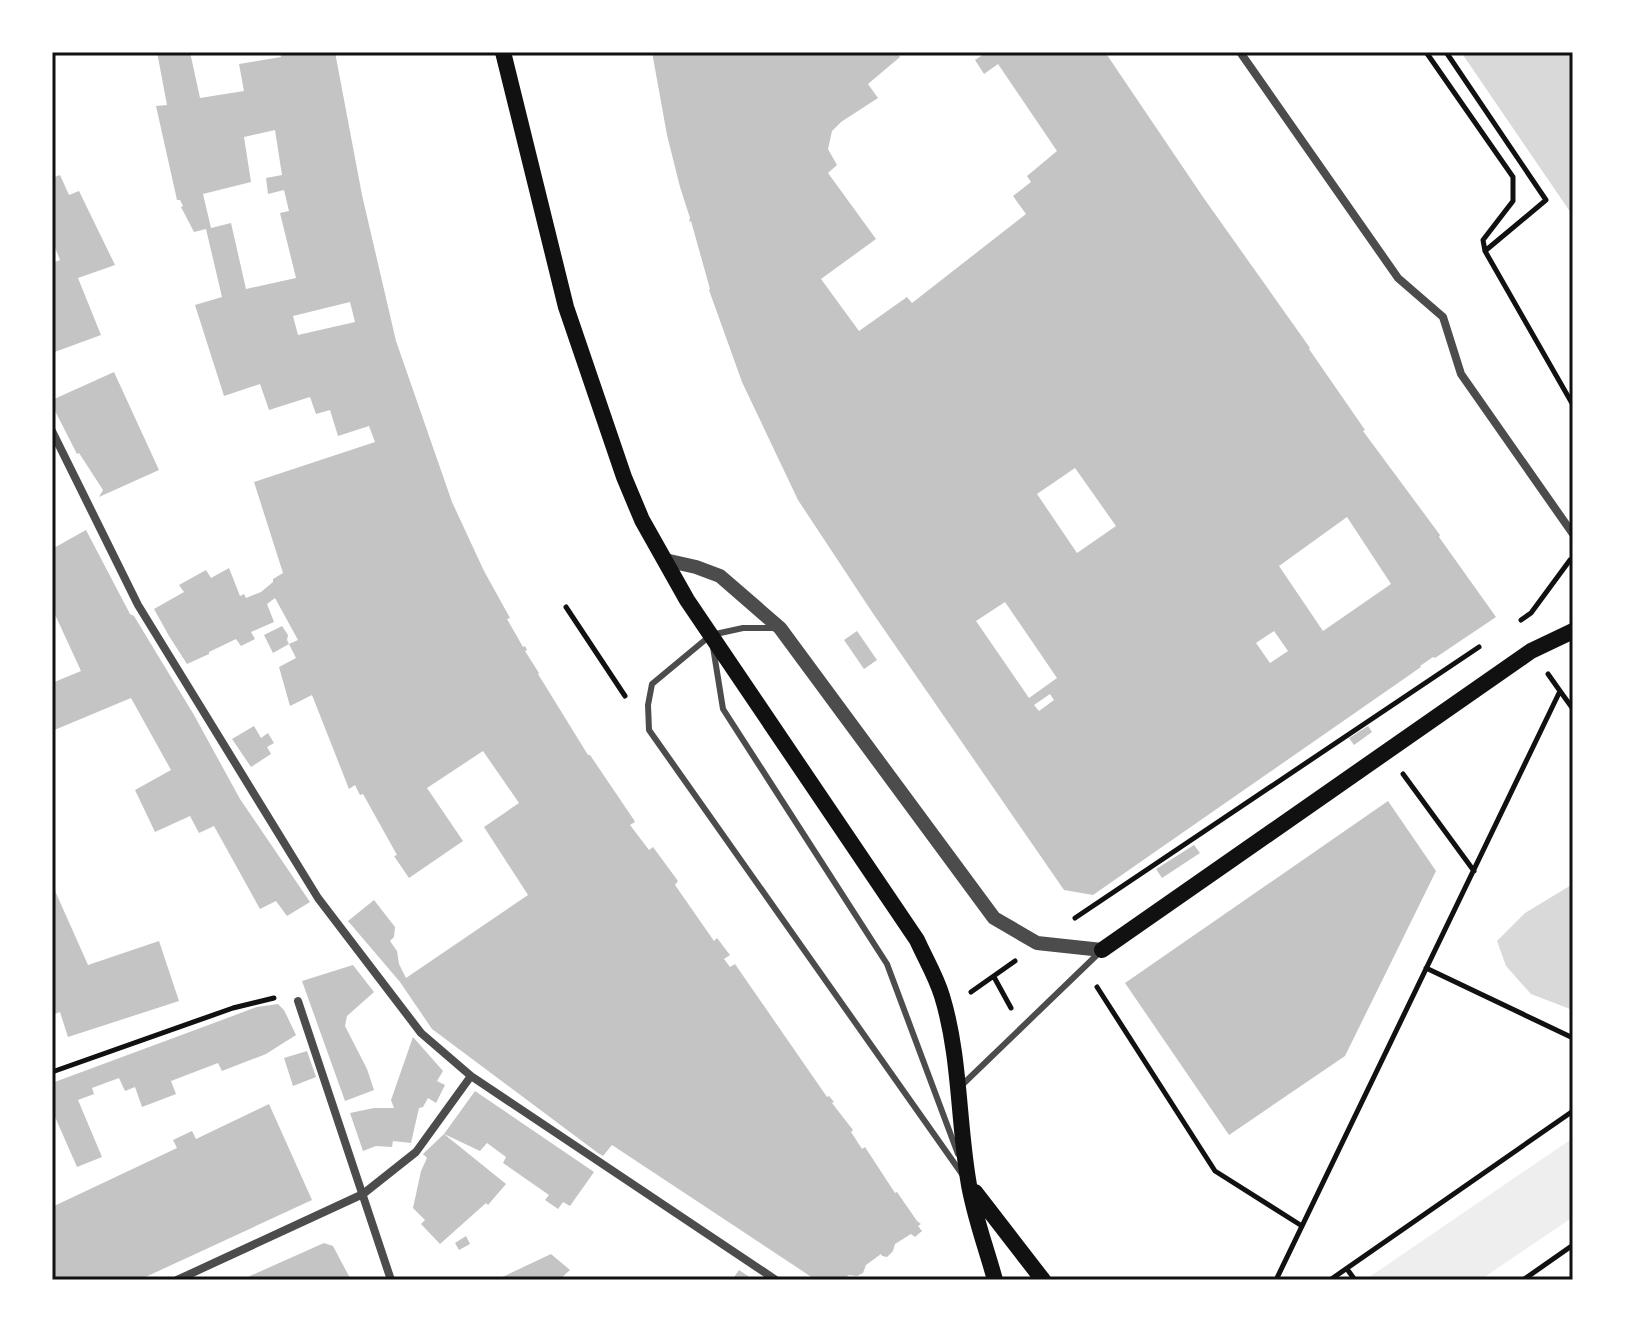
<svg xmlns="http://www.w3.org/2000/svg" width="1625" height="1332" viewBox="0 0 1625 1332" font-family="'DejaVu Sans',sans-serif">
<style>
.green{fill:#eee}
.water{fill:#d9d9d9}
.building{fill:#c4c4c4;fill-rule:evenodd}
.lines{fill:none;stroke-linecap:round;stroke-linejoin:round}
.path{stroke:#111;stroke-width:5}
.service{stroke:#4c4c4c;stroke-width:6}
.minor{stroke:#4c4c4c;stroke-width:8}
.tertiary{stroke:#4c4c4c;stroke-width:14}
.secondary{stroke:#111;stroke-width:16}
.neatline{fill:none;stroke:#111;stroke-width:3}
</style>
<rect width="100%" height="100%" fill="#fff"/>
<path class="green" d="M 1573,1138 L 1573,1217 L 1480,1280 L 1365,1280 Z"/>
<path class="water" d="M 1461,52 L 1573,52 L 1573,216 Z
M 1573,884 L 1573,1008 L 1570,1009 L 1531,994 L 1506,966 L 1497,941 L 1525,913 Z"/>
<path class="building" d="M 157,52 L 190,52 L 200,98 L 244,91 L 239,64 L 281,57 L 280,52 L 335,52 L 362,195 L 396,341 L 452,502 L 484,571 L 510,618 L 507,619 L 523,647 L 525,646 L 527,650 L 525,651 L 539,673 L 538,674 L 588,755 L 590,755 L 634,820 L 635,822 L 630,825 L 649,850 L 653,847 L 678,881 L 675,885 L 714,941 L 717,938 L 730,955 L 724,959 L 730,967 L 735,964 L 827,1097 L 829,1096 L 834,1102 L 832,1103 L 853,1130 L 851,1132 L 862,1149 L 865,1147 L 895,1193 L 897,1192 L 917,1221 L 921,1224 L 918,1226 L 922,1231 L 915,1237 L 911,1234 L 895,1244 L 893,1251 L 887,1257 L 882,1256 L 881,1254 L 866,1265 L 863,1273 L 857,1276 L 849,1275 L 843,1280 L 816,1280 L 612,1145 L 603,1156 L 598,1153 L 432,1029 L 400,982 L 348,921 L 374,900 L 395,927 L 394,937 L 390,941 L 397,951 L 399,964 L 406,978 L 528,895 L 484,827 L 519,803 L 483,751 L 427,788 L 463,841 L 409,878 L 394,856 L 397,855 L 363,794 L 360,795 L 355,785 L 349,789 L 312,695 L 290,706 L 279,667 L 296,658 L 289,644 L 298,640 L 275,598 L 267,604 L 274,622 L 251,632 L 255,639 L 241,646 L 236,639 L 209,652 L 209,654 L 187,664 L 169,636 L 154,609 L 184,592 L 179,585 L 206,570 L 211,578 L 229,568 L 240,596 L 244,594 L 246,598 L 261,592 L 273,582 L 273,579 L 283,573 L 254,482 L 375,442 L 369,426 L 338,436 L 330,410 L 316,414 L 310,397 L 269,410 L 260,384 L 224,396 L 195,305 L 222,297 L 206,229 L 194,232 L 181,207 L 183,206 L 180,200 L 177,200 L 156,106 L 167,105 ZM 275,130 L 282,175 L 266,178 L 268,194 L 284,190 L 289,211 L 280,213 L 296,278 L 246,289 L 231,223 L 211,228 L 203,194 L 251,182 L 244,137 ZM 350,302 L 355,322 L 298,335 L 293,316 Z
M 652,52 L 897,52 L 900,57 L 868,84 L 878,98 L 841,122 L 832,131 L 828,149 L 837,165 L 828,173 L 876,239 L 821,279 L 859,331 L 907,297 L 912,303 L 1026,214 L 1013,196 L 1031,182 L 1027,176 L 1057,151 L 998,64 L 984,74 L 975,60 L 987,52 L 1105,52 L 1203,197 L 1310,348 L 1309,349 L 1365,430 L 1363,431 L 1440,535 L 1439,537 L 1496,617 L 1435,658 L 1433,657 L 1420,666 L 1421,667 L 1093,895 L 1064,890 L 872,612 L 798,500 L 742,382 L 709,290 L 710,289 L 691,221 L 689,222 L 690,218 L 680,187 L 667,135 ZM 1075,468 L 1116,526 L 1077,553 L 1037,494 ZM 1347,517 L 1391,584 L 1323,631 L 1279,566 ZM 1005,602 L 1057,678 L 1029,698 L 976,621 ZM 1274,631 L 1288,651 L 1270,663 L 1256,643 ZM 1050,694 L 1054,700 L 1039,711 L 1034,705 Z
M 60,175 L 69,195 L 79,191 L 115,265 L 78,278 L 101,335 L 52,353 L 52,263 L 60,260 L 52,240 L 52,178 Z
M 114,372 L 159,470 L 99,497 L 103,490 L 79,453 L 77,454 L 52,405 L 52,400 Z
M 86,530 L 130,614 L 134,616 L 194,715 L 240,799 L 310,902 L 287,916 L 276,901 L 260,909 L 214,826 L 199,833 L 190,816 L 155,832 L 135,790 L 171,770 L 131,698 L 52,731 L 52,683 L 81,671 L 52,608 L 52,549 Z
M 282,626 L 288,635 L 287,640 L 289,644 L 273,653 L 264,635 Z
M 857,631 L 877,660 L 864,669 L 844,640 Z
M 254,726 L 261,738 L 268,733 L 274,743 L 267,747 L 271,754 L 251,767 L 232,739 Z
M 1368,726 L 1372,732 L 1354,745 L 1349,738 Z
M 1388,801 L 1436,871 L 1345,1056 L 1229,1135 L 1125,983 Z
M 1194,845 L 1200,853 L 1162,878 L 1156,869 Z
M 52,884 L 88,965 L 159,941 L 179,1001 L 68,1037 L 60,1012 L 52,1015 Z
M 353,965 L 374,992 L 347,1016 L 345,1026 L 367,1069 L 374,1090 L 345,1101 L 302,981 Z
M 278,1004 L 284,1010 L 296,1035 L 266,1054 L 222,1071 L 218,1063 L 171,1081 L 176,1094 L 142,1107 L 135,1087 L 125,1091 L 119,1078 L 92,1088 L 94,1094 L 78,1100 L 102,1157 L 77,1167 L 52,1110 L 52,1083 L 257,1007 Z
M 413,1037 L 443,1071 L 437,1081 L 445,1085 L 436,1103 L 428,1098 L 423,1107 L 419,1108 L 411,1143 L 393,1141 L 392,1147 L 376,1146 L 363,1151 L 350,1113 L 374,1108 L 394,1108 L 391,1100 Z
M 307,1051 L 316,1077 L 293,1086 L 284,1058 Z
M 475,1091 L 594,1172 L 570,1206 L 563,1202 L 558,1209 L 545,1200 L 549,1195 L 503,1163 L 506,1157 L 487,1143 L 480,1151 L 444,1134 L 506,1184 L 488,1205 L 486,1203 L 440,1244 L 421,1224 L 425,1220 L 413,1208 L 421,1171 L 427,1158 L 423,1154 L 444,1134 Z
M 269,1104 L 312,1200 L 139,1280 L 52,1280 L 52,1207 L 177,1148 L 173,1140 L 192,1131 L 196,1139 Z
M 466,1236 L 470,1244 L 459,1250 L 455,1243 Z
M 324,1243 L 333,1246 L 351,1280 L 241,1280 Z
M 551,1254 L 570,1270 L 559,1280 L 496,1280 Z
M 739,1270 L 754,1280 L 732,1280 Z"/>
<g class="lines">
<path class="path" d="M 1426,52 L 1513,177 L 1513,201 L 1483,240 L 1485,251 L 1573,405
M 1446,52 L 1546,200 L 1485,251
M 566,607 L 625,696
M 1521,620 L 1531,613 L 1570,560
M 1560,691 L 1573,709
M 1403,774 L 1474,871
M 1075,918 L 1479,647
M 1426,968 L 1573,1038
M 994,977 L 1011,1008
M 1097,987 L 1215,1171 L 1302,1226
M 971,992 L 1015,961
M 52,1072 L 233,1008 L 274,998
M 1347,1269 L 1355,1280
M 1276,1280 L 1560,691 L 1548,674
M 1330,1280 L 1573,1111
M 1523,1280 L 1573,1245"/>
<path class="service" d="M 776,628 L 743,628 L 711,635 L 652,684 L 648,705 L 649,730 L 962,1174
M 713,647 L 723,709 L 887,964 L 958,1154
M 961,1086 L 1100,952"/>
<path class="minor" d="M 1240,52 L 1398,278 L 1443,317 L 1461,374 L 1573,534
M 52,431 L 138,605 L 318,898 L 421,1033 L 471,1076 L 776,1280
M 298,1001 L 391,1280
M 177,1280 L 363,1194 L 416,1152 L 471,1076"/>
<path class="tertiary" d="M 665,560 L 696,567 L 720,576 L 780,628 L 994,918 L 1037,943 L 1102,950"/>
<path class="secondary" d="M 503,52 L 566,307 L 624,477 L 642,520 L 687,600 L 917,940 C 925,958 936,976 942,996 C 960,1055 958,1118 968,1179 C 973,1213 986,1247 995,1280
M 1102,950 L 1531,651 L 1573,631
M 975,1192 L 1043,1280"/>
</g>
<rect width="1625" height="1332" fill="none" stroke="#ffffff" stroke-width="108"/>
<rect x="54" y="54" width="1517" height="1224" class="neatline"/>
</svg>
